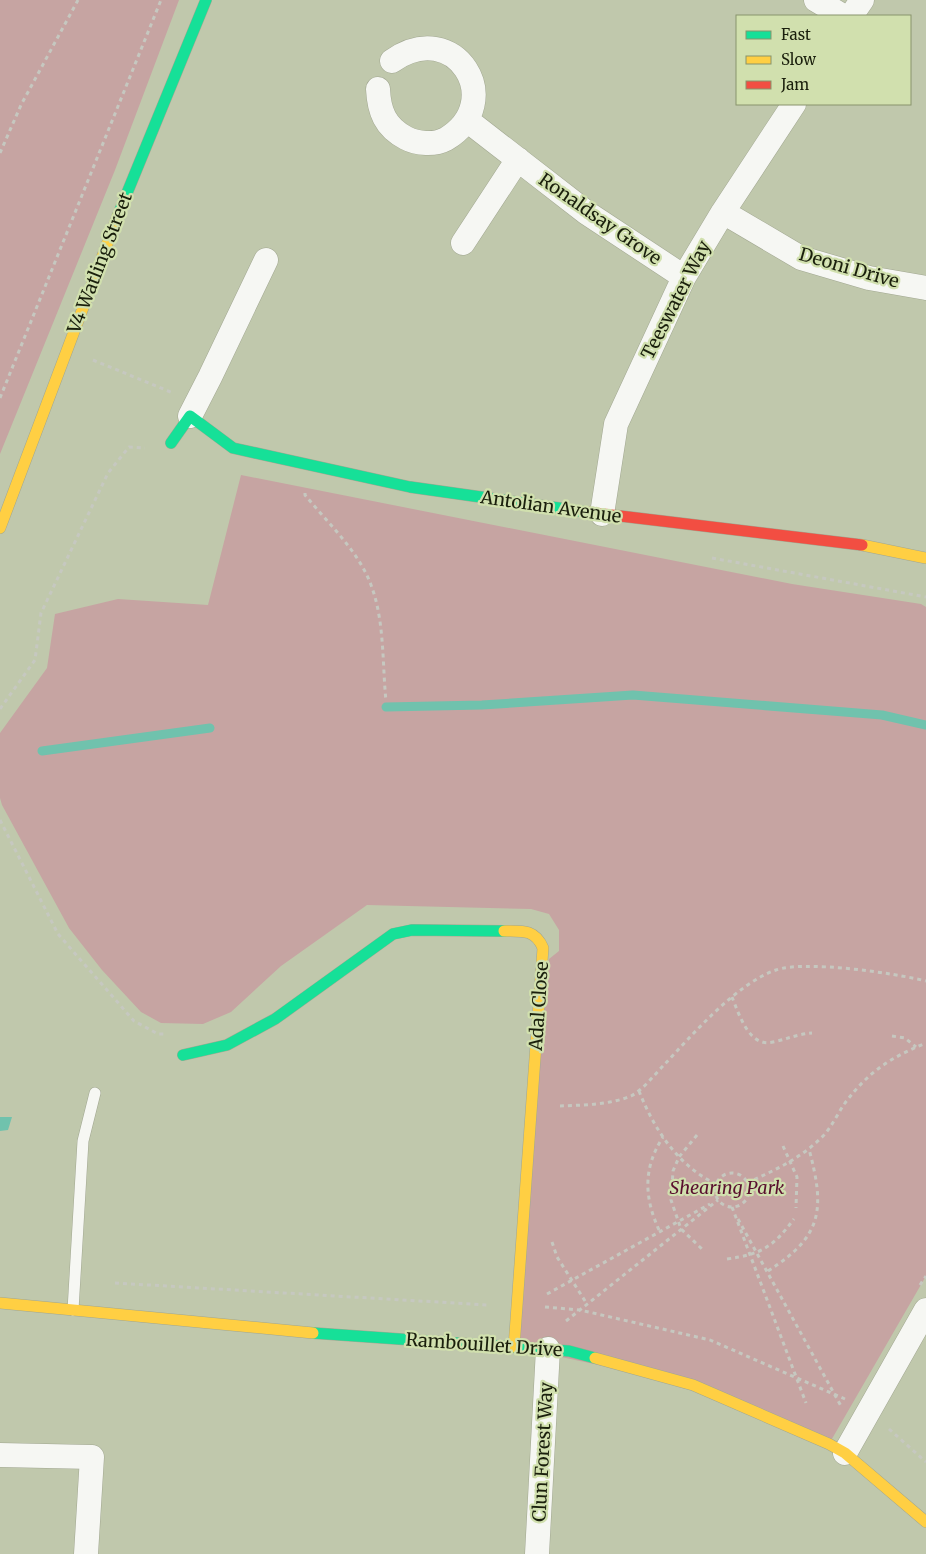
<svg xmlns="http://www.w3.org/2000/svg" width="926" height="1554" viewBox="0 0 926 1554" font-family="Merriweather,serif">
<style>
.green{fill:#c6a4a2}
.water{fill:#70c2ad}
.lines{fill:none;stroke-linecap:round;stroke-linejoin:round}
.stream{stroke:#70c2ad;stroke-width:9}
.lane-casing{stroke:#a1a791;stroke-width:12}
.street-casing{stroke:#a1a791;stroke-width:25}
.fast-casing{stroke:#a1a791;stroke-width:12}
.slow-casing{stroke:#a1a791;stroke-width:12}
.jam-casing{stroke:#a1a791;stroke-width:12}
.path{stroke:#c6c8c0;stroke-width:3;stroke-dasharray:4 4;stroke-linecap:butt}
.lane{stroke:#f6f7f3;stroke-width:11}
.street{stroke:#f6f7f3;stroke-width:24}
.fast{stroke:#16e098;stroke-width:11}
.slow{stroke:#ffcf43;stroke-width:11}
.jam{stroke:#f24e42;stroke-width:11}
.labels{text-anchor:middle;stroke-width:4.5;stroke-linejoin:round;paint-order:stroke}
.street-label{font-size:18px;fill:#1a1f0c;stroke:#d1e0ae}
.park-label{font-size:18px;font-style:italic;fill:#590f2e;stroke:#d1e0ae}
</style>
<rect width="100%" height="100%" fill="#c0c8ac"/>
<path class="green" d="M 0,0 L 179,0 L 115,170 L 0,454 Z
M 241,475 L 792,584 L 921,604 L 926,607 L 926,1276 L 829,1444 L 693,1385 L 514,1347 L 549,959 L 559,951 L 559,930 L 549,914 L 531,909 L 367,905 L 281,966 L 231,1012 L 203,1024 L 161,1023 L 141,1012 L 102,970 L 69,928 L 2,805 L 0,798 L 0,733 L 47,668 L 55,614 L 118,599 L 208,605 Z"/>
<path class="water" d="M 0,1117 L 12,1117 L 8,1130 L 0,1131 Z"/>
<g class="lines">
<path class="stream" d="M 386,707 L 482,705 L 633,695 L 882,715 L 926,725
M 42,751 L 210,728"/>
<defs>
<path id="lane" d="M 73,1310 L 83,1141 L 95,1093"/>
<path id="street" d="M 816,0 L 843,16
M 851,16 L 862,0
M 378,89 C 379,111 385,127 406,138 C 417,144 435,145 446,139 C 508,102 455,16 392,61
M 467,120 L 587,213 L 684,277
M 723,212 L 801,258 L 869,278 L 926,288
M 463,243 L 518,159
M 190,416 L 210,377 L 266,260
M 602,514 L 616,424 L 684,277 L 723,212 L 794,104
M 845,1453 L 926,1310
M 0,1455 L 92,1457 L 86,1554
M 537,1554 L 548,1349"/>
<path id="fast" d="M 118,215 L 206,0
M 171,443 L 190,416 L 233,448 L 410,487 L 587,512
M 183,1055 L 227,1045 L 275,1019 L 393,934 L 412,930 L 504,931
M 313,1333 L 569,1351 L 595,1358"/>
<path id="slow" d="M 0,528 L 118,215
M 862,545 L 926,558
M 504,931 C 522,931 535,929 543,948 L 514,1347
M 0,1303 L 313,1333
M 595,1358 L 693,1385 L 829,1444 L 845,1453 L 926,1522"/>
<path id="jam" d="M 587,512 L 862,545"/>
</defs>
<use href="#lane" class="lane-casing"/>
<use href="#street" class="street-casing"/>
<use href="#fast" class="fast-casing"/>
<use href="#slow" class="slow-casing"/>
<use href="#jam" class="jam-casing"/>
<path class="path" d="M 0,153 L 21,105 L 78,0
M 93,360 L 173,393
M 0,398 L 161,0
M 305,493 L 305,495 C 327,522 356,549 369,580 C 385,617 382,662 386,701
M 712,558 L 926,597
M 0,709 L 35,660 L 41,613 L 108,473 L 129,447 L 145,448
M 0,820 L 58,934 L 134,1021 L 158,1034 L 164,1034
M 732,997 C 739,1014 749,1048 773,1042 C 787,1039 798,1034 812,1033
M 892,1036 L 905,1038 L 916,1047
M 639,1091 C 654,1129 678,1166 716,1184
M 560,1106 C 583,1105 609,1105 631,1096 C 643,1090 654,1075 664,1065 C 692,1035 737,983 776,970 C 805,960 894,973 926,981
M 697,1135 L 679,1157 L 673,1171 L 671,1200 L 681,1229 L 702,1249
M 783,1146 L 797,1177 L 796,1208
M715 1190a17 17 0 1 1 34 0a17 17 0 1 1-34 0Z
M 747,1183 C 775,1170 802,1158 824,1135 C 832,1126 838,1113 845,1103 C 869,1071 890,1058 926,1043
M 732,1207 L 806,1403
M 738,1219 L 841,1406
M 659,1230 C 644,1197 643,1168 663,1137
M 552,1242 L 557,1257 L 587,1304
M 727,1259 C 762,1254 773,1247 794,1219
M 768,1271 C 823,1236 825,1209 809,1149
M 115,1283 L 488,1305
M 920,1285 L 926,1276
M 547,1294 L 710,1204
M 545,1307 L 580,1310 L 710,1340 L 845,1399
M 566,1321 L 718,1200
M 889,1429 L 926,1462"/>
<use href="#lane" class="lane"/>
<use href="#street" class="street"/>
<use href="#fast" class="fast"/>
<use href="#slow" class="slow"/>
<use href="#jam" class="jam"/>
</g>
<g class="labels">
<g class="street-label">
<text transform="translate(600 219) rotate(35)" y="6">Ronaldsay Grove</text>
<text transform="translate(100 263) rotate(-69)" y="6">V4 Watling Street</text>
<text transform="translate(849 268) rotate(16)" y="6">Deoni Drive</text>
<text transform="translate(676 300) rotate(-63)" y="6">Teeswater Way</text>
<text transform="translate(551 507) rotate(8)" y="6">Antolian Avenue</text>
<text transform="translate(539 1006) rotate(-86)" y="6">Adal Close</text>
<text transform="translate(484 1345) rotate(4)" y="6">Rambouillet Drive</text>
<text transform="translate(543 1452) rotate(-87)" y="6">Clun Forest Way</text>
</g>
<g class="park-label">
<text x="727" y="1194">Shearing Park</text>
</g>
</g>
<rect x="736" y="15" width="175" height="90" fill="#d1e0ae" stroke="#88936d"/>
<rect x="746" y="31" width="25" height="8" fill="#16e098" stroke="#88936d"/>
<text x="781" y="40" font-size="15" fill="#1a1f0c">Fast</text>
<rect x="746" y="56" width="25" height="8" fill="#ffcf43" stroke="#88936d"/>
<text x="781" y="65" font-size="15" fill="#1a1f0c">Slow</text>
<rect x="746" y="81" width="25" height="8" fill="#f24e42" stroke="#88936d"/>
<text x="781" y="90" font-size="15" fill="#1a1f0c">Jam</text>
</svg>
